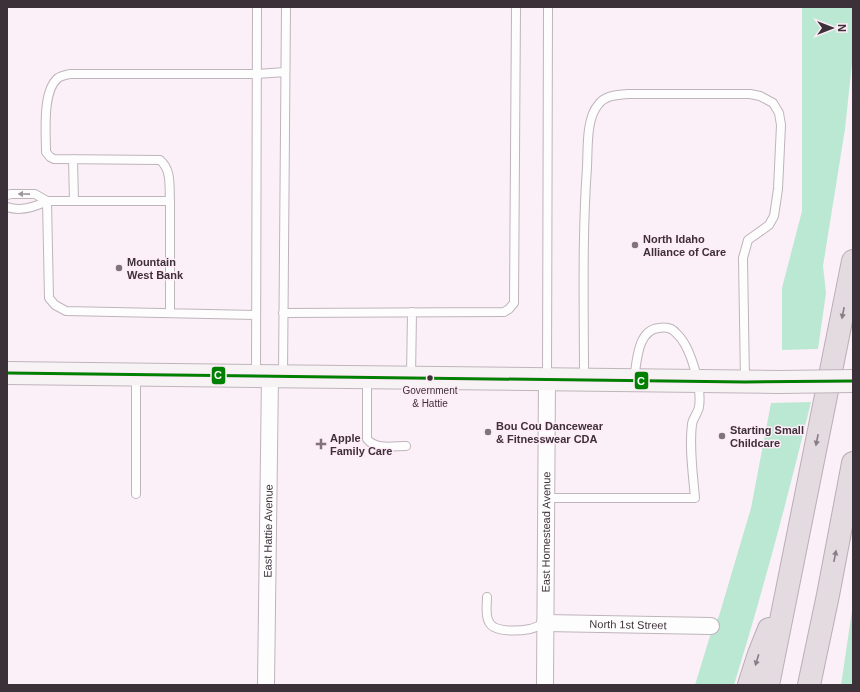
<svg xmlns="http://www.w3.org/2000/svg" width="860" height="692" viewBox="0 0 860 692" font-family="Arial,sans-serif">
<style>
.green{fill:#bbe8d3}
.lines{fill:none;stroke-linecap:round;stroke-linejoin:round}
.lane-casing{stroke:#beb4ba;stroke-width:10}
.street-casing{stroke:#beb4ba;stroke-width:18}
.secondary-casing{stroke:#beb4ba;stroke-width:24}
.highway-casing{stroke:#bbadb6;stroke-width:24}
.lane{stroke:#fefdfe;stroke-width:8}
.street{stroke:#fefdfe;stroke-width:16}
.secondary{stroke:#f7f3f5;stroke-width:22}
.highway{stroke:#e3dbe0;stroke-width:22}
.secondary-bridge-casing{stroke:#beb4ba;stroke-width:24;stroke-linecap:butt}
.secondary-bridge{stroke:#f7f3f5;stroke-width:22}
.bus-1-casing{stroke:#ffecf8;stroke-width:6}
.bus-1{stroke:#008000;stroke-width:3}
.oneway{fill:#9d979b}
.oneway2{fill:#877d84}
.poi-dot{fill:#7f747b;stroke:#ffecf8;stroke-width:1.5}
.bus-dot{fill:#3c3138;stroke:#ffecf8;stroke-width:1.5}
.labels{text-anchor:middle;stroke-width:3;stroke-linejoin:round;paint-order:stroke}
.bus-label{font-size:10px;fill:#3c3138;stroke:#ffecf8}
.poi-label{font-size:11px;font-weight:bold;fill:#3c3138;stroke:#ffecf8;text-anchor:start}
.street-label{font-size:11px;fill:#3c3138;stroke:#ffecf8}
.line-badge{stroke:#ffecf8;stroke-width:1.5}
.badge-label{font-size:11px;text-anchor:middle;font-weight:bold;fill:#fff}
</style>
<rect width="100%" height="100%" fill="#fbf0f7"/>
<path class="green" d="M 802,7 L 853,7 L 853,54 L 845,129 L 823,266 L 826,293 L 818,349 L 782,350 L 782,288 L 802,211 Z
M 811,402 C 788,497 763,591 734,685 L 695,685 L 710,636 L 719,616 L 751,508 L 771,403 Z
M 853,604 L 853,685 L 841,685 Z"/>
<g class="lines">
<defs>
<path id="lane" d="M 73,159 L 74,201
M 7,195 L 11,194 L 35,194 L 47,201 C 35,207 21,212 7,207
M 170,201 C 169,187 172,170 160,160 L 54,159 L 50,157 L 46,152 C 46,133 42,91 58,78 C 61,76 66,75 70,74 L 257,74 L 285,72
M 170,313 L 170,201 L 47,201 L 49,298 L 55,305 L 66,311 L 256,315
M 283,313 L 504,312 L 509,309 L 514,303 L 516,7
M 256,375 L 257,7
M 283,376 L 286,7
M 411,377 L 412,312
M 367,378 L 367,439 C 376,450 393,446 406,446
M 547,378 L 548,7
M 584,379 C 584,308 582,237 587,167 C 588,149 586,119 598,105 C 605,95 617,95 628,94 L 750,94 L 760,96 L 773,103 L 779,113 L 781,125 L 778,189 L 774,216 L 769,225 L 748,240 L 743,258 L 745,381
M 136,494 L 136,376
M 546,498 L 695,498 C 693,474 689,448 692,424 C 693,418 698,413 699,407 C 702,388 691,346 676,333 C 672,328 665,327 659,328 C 637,330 637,362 634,379
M 487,597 C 487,605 485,615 489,622 C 494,633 520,631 530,629 C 535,628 540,625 545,623"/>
<g id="street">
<path id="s1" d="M 545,623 L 711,626"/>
<path id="s2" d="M 266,685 L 270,376"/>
<path id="s3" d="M 545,685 L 547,379"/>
</g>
<path id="secondary" d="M 7,373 L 779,382"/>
<path id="highway" d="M 749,685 L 759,654 L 769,629
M 768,685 L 853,261
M 809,685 L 828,595 L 853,463"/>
</defs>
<use href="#lane" class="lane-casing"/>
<use href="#street" class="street-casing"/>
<use href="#secondary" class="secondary-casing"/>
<use href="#highway" class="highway-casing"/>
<use href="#lane" class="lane"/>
<use href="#street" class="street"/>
<use href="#secondary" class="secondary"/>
<use href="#highway" class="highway"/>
<defs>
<path id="secondary-bridge" d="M 779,382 L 853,381"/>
</defs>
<use href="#secondary-bridge" class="secondary-bridge-casing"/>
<use href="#secondary-bridge" class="secondary-bridge"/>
<defs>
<path id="bus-1" d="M 7,373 L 745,382 L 853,381"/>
</defs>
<use href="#bus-1" class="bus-1-casing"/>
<use href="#bus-1" class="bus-1"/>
</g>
<defs><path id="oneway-solid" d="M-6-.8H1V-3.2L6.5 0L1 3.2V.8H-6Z"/></defs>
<use class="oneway" href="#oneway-solid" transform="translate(24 194) rotate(-179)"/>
<g class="oneway2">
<use href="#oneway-solid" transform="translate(843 313) rotate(101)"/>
<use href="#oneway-solid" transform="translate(817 440) rotate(101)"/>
<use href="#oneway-solid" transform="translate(835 556) rotate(-79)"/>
<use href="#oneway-solid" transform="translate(757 660) rotate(107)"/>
</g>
<g class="poi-dot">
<circle cx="635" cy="245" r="4"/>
<circle cx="119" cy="268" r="4"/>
<circle cx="488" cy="432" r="4"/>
<circle cx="722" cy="436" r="4"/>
<path d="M319 438h4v4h4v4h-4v4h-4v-4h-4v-4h4z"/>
</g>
<circle class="bus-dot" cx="430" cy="378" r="3.5"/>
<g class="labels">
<g class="bus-label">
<text x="430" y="394">Government<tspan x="430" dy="13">&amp; Hattie</tspan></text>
</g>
<g class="poi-label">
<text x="643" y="243">North Idaho<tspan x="643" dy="13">Alliance of Care</tspan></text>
<text x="127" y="266">Mountain<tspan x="127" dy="13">West Bank</tspan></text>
<text x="496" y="430">Bou Cou Dancewear<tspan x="496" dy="13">&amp; Fitnesswear CDA</tspan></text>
<text x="730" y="434">Starting Small<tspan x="730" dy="13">Childcare</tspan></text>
<text x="330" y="442">Apple<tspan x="330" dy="13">Family Care</tspan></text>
</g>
<g class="street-label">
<text dy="4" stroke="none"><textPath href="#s2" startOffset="154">East Hattie Avenue</textPath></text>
<text dy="4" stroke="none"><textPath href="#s3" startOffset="153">East Homestead Avenue</textPath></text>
<text dy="4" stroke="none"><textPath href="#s1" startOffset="83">North 1st Street</textPath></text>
</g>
</g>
<g class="line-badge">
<rect x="211" y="366" width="15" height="19" rx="4" fill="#008000"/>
<rect x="634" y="371" width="15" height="19" rx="4" fill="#008000"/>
</g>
<g class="badge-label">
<text x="218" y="379">C</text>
<text x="641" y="385">C</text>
</g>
<rect width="860" height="692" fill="none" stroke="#3c3138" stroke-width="16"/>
<g transform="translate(832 28) rotate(90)" stroke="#ffecf8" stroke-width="3" paint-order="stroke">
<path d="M0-3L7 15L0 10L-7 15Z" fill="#3c3138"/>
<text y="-6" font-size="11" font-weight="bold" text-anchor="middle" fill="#3c3138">N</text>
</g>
</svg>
